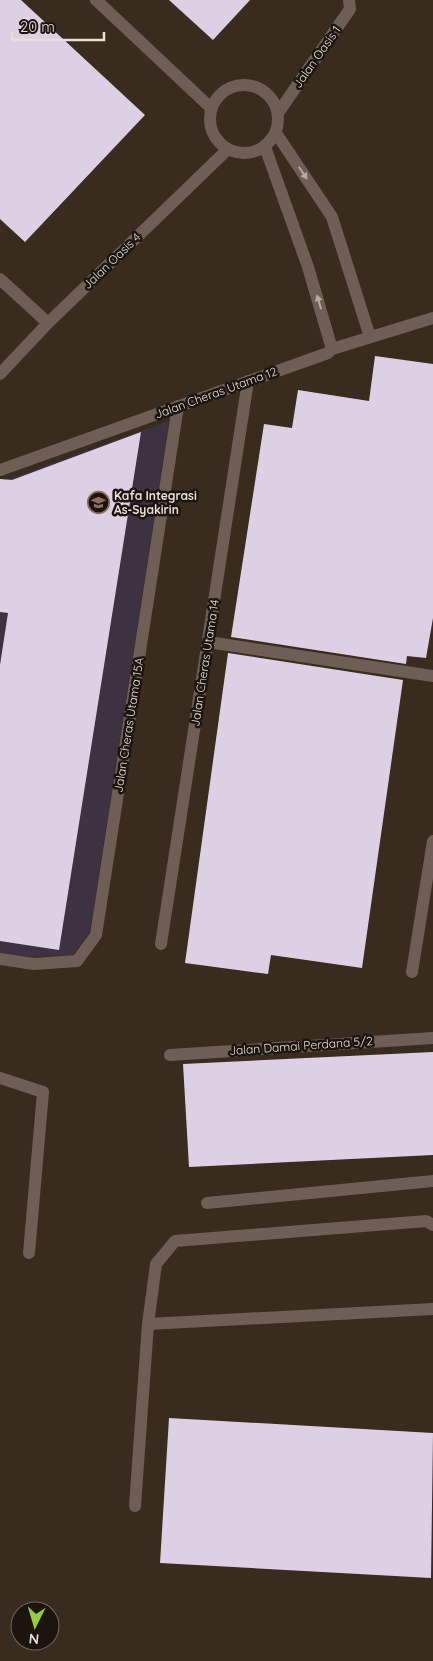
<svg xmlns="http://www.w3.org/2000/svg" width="433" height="1661" viewBox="0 0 433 1661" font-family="Quicksand,sans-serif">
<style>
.commercial{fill:#3c3241}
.building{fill:#ded0e4}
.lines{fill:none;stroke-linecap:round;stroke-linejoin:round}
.service{stroke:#6f5e55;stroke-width:12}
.minor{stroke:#6f5e55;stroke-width:12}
.oneway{fill:#b8aba3}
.labels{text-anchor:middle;stroke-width:5;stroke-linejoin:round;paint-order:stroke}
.street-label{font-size:12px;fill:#e8dfd7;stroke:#1c150f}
.poi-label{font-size:12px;font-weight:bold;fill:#e8dfd7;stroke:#1c150f;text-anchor:start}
</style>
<rect width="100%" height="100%" fill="#392b1e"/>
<path class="commercial" d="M 169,421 L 90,931 L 73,955 L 32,957 L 0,953 L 0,482 Z"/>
<path class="building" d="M 0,0 L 21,0 L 145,115 L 25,242 L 0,219 Z
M 169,0 L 250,0 L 213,40 Z
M 375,356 L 433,364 L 433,618 L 426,658 L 407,656 L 406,664 L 231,637 L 264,424 L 292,428 L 298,390 L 369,401 Z
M 141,432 L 59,950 L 0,941 L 0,665 L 8,613 L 0,612 L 0,479 L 12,480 Z
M 228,653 L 403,680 L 362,968 L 271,955 L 268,974 L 185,963 Z
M 433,1052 L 433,1155 L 189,1167 L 183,1064 Z
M 169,1418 L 433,1433 L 431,1578 L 160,1563 Z"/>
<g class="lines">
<path class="service" d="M 208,642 L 433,676
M 0,959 L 34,964 L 77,961 L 96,935 L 178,406
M 0,1078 L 43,1092 L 29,1253
M 207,1203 L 433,1181
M 148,1324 L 433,1309
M 135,1506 L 148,1324 L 156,1264 L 175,1241 L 426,1221 L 433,1225"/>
<path class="minor" d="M 96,0 L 211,108
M210 119a34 34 0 1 1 68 0a34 34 0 1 1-68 0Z
M 278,113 L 350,9 L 349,0
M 276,133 L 332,217 L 370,337
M 265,147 L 308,267 L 332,349
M 0,279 L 48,323
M 0,374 L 48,323 L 227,150
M 0,470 L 328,353 L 332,349 L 433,318
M 161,944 L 248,381
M 412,972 L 433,841
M 170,1055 L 433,1038"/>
</g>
<defs><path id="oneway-solid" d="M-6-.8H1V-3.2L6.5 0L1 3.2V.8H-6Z" transform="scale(1.25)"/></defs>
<g class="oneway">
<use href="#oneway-solid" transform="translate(303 173) rotate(56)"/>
<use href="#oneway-solid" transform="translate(319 302) rotate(-106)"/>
</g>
<defs>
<symbol id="school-ring" viewBox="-11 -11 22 22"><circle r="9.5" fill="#1c150f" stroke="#8d6e63" stroke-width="1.5"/><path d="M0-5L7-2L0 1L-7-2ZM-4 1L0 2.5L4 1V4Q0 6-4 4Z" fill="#8d6e63"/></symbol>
</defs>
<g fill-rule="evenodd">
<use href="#school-ring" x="86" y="490" width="25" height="25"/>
</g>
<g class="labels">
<g class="street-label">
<text transform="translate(317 57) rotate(-55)" y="4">Jalan Oasis 1</text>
<text transform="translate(112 261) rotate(-44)" y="4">Jalan Oasis 4</text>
<text transform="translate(216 393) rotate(-20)" y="4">Jalan Cheras Utama 12</text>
<text transform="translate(205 663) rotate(-81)" y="4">Jalan Cheras Utama 14</text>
<text transform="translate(129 725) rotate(-81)" y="4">Jalan Cheras Utama 15A</text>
<text transform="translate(301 1046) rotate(-4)" y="4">Jalan Damai Perdana 5/2</text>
</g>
<g class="poi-label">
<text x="114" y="500">Kafa Integrasi<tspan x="114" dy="14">As-Syakirin</tspan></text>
</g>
</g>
<g transform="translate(35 1626) rotate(185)"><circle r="24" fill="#1c150f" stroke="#6e665f"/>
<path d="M0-4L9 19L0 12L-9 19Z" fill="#96cc3a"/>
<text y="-8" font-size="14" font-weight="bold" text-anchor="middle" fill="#e8dfd7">N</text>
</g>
<path d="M12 32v8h92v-8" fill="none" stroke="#e8dfd7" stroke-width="2.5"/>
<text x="20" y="32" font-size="15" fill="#e8dfd7" stroke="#1c150f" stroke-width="4" paint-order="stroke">20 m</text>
</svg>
